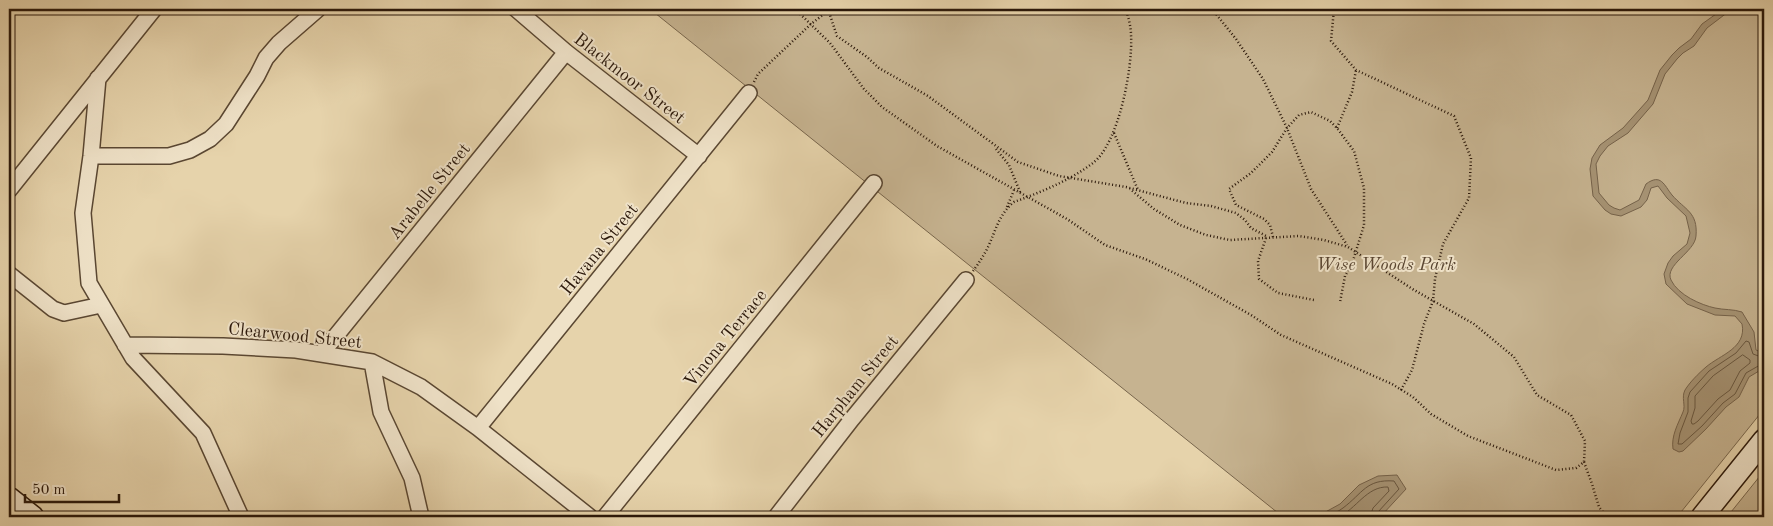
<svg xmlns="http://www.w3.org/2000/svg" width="1773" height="526" viewBox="0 0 1773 526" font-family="'Old Standard TT',serif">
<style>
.green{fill:#c6b390;stroke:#78664d}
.water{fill:#a69374;stroke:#75624a}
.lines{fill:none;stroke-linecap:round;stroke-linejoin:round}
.shore{stroke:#68563f;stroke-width:1}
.street-casing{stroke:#5a4732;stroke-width:18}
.secondary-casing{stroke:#2b180a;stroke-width:24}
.path{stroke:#2b180a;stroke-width:2.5;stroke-dasharray:1 2.5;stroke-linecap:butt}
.street{stroke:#efe2c8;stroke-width:15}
.secondary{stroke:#efe2c8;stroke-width:21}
.labels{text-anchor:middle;stroke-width:4;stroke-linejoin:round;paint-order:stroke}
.street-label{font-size:18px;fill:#2b180a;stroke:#efe2c8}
.park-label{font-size:18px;font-style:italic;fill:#5a4632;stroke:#efe2c8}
</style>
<rect width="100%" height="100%" fill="#e6d3ab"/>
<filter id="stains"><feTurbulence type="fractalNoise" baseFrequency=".004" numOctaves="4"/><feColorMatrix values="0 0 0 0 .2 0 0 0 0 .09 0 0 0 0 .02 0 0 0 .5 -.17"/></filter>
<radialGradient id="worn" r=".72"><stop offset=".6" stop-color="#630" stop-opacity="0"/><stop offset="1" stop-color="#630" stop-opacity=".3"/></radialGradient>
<path class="green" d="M 650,9 L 1764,9 L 1764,409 L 1677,517 L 1283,517 Z
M 1764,471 L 1764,517 L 1727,517 Z"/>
<path class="water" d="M 1723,9 L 1732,9 L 1707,28 L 1694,46 L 1683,53 L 1677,59 L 1665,74 L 1653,104 L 1628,133 L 1608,146 L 1600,156 L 1596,164 L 1599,193 L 1609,205 L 1614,208 L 1620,210 L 1639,200 L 1646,184 C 1661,173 1664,185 1672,195 C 1685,210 1698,212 1696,236 C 1695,252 1664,265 1671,280 C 1678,295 1701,305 1715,308 C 1724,310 1733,309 1742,312 L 1754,332 L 1756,350 L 1764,353 L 1764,368 L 1749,377 L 1739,397 L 1726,407 L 1706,429 L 1683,451 L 1679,452 L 1673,449 C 1671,436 1678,424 1683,412 C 1686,405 1681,398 1685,390 C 1690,382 1698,374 1706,367 C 1720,355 1747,348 1742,324 L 1735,316 L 1715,315 L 1687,304 L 1666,284 L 1664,274 L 1668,263 L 1673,256 L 1687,244 L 1690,233 L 1686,216 L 1667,198 L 1658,186 L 1651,188 L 1647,200 L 1641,207 L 1621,216 L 1611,214 L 1605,210 L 1593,196 L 1590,169 L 1592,158 L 1600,145 L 1623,128 L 1648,100 L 1660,70 L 1672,55 L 1679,48 L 1691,39 L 1702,24 Z
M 1397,475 L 1406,489 L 1382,515 L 1376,517 L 1289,517 L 1291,515 L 1320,515 L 1340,504 L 1359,485 L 1378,476 Z"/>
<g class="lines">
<path class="shore" d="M 1743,355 L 1750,360 L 1750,363 L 1740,371 L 1730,390 L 1718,399 L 1698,421 L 1694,424 L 1692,424 L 1691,421 L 1695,408 L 1695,396 L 1713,376 Z
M 1764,358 L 1753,354 L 1749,342 L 1746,341 L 1736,353 L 1709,371 L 1690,392 L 1688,398 L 1688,412 L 1680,433 L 1678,444 L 1682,444 L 1702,426 L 1723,403 L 1735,394 L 1746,373 L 1760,365 L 1764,364
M 1326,517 C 1331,514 1338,512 1343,508 C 1363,493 1366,479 1394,481 L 1399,489 L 1378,512 L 1377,517
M 1339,517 C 1356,509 1367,486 1388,487 L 1389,491 L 1373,508 L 1370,517"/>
<defs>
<path id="street" d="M 516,9 L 566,52 L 699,156
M 98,78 L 91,156 L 83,213 L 89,283 L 133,358 L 203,433 L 241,517
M 91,156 L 169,156 L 190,150 L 210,139 L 226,124 L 257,76 L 266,58 L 279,43 L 318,9
M 9,190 L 154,9
M 9,274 L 53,309 L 64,313 L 101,305
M 125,345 L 223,346 L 296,350 L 372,362 L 421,387 L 478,428 L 590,517
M 322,353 L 566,52
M 372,362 L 381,412 L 412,478 L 421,517
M 478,428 L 749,93
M 605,517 L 874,183
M 776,517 L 852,419 L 966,280"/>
<path id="secondary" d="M 9,498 L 33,517
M 1702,517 L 1764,440"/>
</defs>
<use href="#street" class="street-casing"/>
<use href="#secondary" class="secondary-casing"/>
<path class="path" d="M 795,9 L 830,43 L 864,89 L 882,107 L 937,146 L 1067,219 L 1105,245 L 1145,259 L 1187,279 L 1251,315 L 1281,335 L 1392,384 L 1413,397 L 1431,414 L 1468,436 L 1556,470 L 1576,468 L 1584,462 L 1585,441 L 1571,415 L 1537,395 L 1514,357 L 1474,324 L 1414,290 L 1348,247 L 1324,240 L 1299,236 L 1230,240 L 1206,235 L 1180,225 L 1154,209 L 1130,189
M 828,9 L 837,36 L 867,57 L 879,68 L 928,96 L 1018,162 L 1059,176 L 1126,187 L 1186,203 L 1211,206 L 1236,213 L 1245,220 L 1251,228 L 1268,237
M 1212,9 L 1236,39 L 1263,79 L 1287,128 L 1311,189 L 1347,245
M 1334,9 L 1331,41 L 1356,70 L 1454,116 L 1471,158 L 1469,198 L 1443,244 L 1435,279 L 1433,301 L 1424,324 L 1412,370 L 1401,390
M 754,82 L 758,74 L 811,24 L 828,11
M 1337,128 L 1352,92 L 1356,70
M 1114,133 L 1138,190
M 996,149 L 1009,165 L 1020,192
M 1007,207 L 1014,190
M 1273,237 L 1270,225 L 1264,219 L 1236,205 L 1229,189 L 1251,173 L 1272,152 L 1287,128 L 1299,115 L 1311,112 L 1330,121 L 1337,128 L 1354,151 L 1364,188 L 1364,225 L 1352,264 L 1345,276 L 1340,302
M 1266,238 L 1258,261 L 1259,279 L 1278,293 L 1314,300
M 973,271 C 979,263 984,255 988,247 C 996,230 999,214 1014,202 C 1041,192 1069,181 1093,163 C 1119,143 1133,67 1131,35 C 1131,26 1128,17 1126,9
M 1584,462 L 1592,484 L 1599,507 L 1607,517"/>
<use href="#street" class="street"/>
<use href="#secondary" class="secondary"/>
</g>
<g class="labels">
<g class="street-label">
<text transform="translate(630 78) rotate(38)" y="6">Blackmoor Street</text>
<text transform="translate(429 191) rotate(-51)" y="6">Arabelle Street</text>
<text transform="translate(599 249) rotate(-51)" y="6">Havana Street</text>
<text transform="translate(295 335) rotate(6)" y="6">Clearwood Street</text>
<text transform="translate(725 338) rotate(-51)" y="6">Vinona Terrace</text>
<text transform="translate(855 386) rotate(-51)" y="6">Harpham Street</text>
</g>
<g class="park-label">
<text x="1386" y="270">Wise Woods Park</text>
</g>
</g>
<rect width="1773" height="526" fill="none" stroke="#e6d3ab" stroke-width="30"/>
<rect x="10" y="10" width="1753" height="506" fill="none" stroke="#2b180a" stroke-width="2.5"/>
<rect x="15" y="15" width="1743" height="496" fill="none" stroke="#2b180a"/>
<path d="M25 494v8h94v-8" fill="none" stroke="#2b180a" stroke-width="2.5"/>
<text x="32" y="494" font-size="15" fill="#2b180a" stroke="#efe2c8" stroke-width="4" paint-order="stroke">50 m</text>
<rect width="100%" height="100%" filter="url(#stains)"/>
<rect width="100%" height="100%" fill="url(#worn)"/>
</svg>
